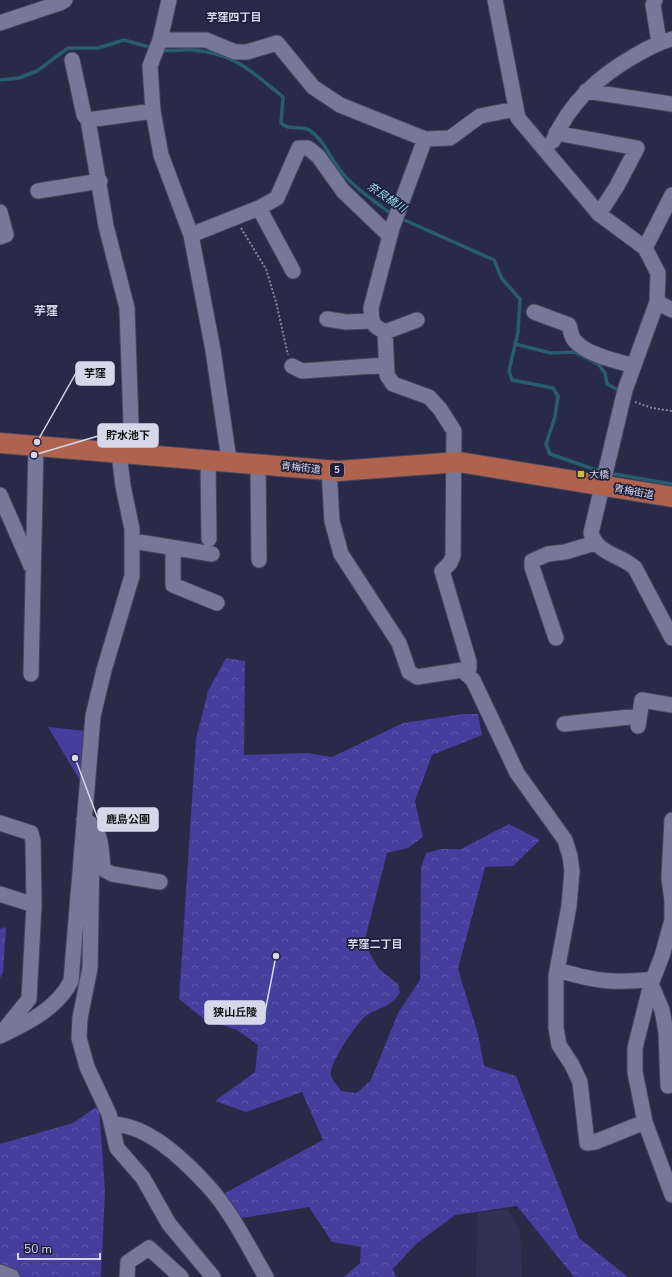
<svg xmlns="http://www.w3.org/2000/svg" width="672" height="1277" viewBox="0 0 672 1277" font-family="'Nunito Sans','Noto Sans JP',sans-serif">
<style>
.built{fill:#303154}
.forest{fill:url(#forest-crowns)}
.green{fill:#443e9d}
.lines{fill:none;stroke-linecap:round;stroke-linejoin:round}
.stream{stroke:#275d6e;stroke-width:3.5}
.minor-casing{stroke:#45455d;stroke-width:17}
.major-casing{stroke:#45455d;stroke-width:22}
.path{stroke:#86889f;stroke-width:2;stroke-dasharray:2 2;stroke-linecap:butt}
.minor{stroke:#757899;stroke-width:15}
.major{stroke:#af624d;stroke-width:20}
.poi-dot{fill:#ccb939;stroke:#1f203c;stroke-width:1.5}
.labels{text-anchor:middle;stroke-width:3.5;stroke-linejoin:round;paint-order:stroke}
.shield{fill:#1f203c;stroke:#9fa1b6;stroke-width:1}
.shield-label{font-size:9px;font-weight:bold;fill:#d6d8ea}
.street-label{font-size:10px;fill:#d6d8ea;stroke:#1f203c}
.poi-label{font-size:10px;fill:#d6d8ea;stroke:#1f203c;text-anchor:start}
.neighbourhood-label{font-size:11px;font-weight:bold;fill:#d6d8ea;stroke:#1f203c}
.water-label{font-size:11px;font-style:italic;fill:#9cdff6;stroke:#1f203c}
.quarter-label{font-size:12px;font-weight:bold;fill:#d6d8ea;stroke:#1f203c}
.leader{fill:none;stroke:#d6d8ea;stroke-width:1.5}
.callout-dot{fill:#d6d8ea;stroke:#1f203c;stroke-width:1.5}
.callout{fill:#d6d8ea;stroke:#d6d8ea;stroke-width:1.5}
.callout-label{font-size:11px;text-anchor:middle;font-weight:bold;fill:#111}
</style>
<defs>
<pattern id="forest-crowns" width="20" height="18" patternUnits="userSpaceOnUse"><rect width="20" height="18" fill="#443e9d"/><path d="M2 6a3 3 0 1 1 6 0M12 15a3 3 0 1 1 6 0" fill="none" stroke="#5e59ab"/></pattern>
</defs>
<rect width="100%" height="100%" fill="#292a47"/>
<path class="built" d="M 508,1209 L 520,1231 L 522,1277 L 476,1277 L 477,1213 Z"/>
<path class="forest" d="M 226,658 L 245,661 L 244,755 L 307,753 L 332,757 L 403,723 L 463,714 L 478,714 L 482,735 L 432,755 L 415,801 L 423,837 L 408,848 L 387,853 L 364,943 L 379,969 L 398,984 L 400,993 C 389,1008 382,1006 367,1015 C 358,1021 328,1065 331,1075 C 332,1080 338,1086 341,1091 L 357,1093 L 371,1080 L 398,1013 L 420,980 L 421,867 L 426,853 L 441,849 L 461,849 L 509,824 L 540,840 L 513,866 L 485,867 L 458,969 L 478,1034 L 484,1066 L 516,1076 L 579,1238 L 628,1277 L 574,1277 L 517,1206 L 455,1215 L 416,1244 L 393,1269 L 396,1277 L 344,1277 L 360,1263 L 361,1247 L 332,1242 L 309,1207 L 242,1218 L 223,1194 L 323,1140 L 302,1092 L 246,1112 L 215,1101 L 255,1072 L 258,1045 L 237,1030 L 204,1019 L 179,999 L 196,739 L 208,691 Z
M 6,927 L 3,973 L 0,978 L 0,929 Z
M 99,1105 L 105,1191 L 101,1277 L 0,1277 L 0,1144 L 73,1123 Z"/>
<path class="green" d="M 48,727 L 86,731 L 82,784 Z"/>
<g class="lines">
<path class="stream" d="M 159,50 C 171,52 182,49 194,50 C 236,54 252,72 283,97 L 281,123 C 288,131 301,125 309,130 C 323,139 330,157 339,169 C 354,188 374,201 393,215
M 0,80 L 19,78 L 37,71 L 68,48 L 98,48 L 124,40 L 153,48
M 400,218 L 494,260 L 502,279 L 520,299 L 518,332 L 509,371 L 512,380 L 553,388 L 558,396 L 555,417 L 546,444 L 550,454 L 602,472
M 515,344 L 551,353 L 574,352 L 598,364 L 605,373 L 607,384 L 620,391
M 608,473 L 672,484"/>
<defs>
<path id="minor" d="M 169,0 L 160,40 L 150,66 L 153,111 L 161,155 L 191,235 L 213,350 L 229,460
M 495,0 L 518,118 L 599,214
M 655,0 L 653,5 L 659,42
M 0,23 L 60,3 L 65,0
M 160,40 L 206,40 L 235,52 L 247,52 L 277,43 L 313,87 L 340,105 L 425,139 L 450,138 L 480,116 L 516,109
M 72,60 L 84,115 L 88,120
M 586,91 L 672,104
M 556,133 L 637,148 L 617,186 L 599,214 L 645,248 L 658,273 L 657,302 L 625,390 L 591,533 C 598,555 620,554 635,568 L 672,638
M 425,139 L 392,228 L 371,308 C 372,323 371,325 385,332 L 387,375 L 393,384 L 429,397 L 440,409 L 454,431 L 453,556 L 450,563 L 442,571 L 469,662 L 469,669 L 466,674
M 553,141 C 570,102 599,76 636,55 C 648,48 659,42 672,39
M 38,191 L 100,181
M 259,208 L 293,271
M 0,212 L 6,235 L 0,237
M 191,235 L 259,208 L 277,198 L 299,148 L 308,148 L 318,156 L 343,191 L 390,236
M 645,248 L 672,195
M 657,302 L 672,310
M 534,312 L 569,325 C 571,331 571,338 576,342 C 588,355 617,361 634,366
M 327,319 L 346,322 L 372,321
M 385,332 L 417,320
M 292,366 L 302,371 L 386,365
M 132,453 L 127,308 L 106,226 L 88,120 L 153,111
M 208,459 L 209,539
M 258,463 L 259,560
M 329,470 L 332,521 L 341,554 L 399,643 L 409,672 L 417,677 L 462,670 L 473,680 L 517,773 L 565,840 L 570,856 L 572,871 L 569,906 L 556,976 L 556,1028 L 559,1045 L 572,1065 L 580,1082 L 587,1143 L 595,1142 L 645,1122
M 0,495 L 31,566
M 133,541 L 212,554
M 173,548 L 173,585 L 217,603
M 556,638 L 532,567 L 532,561 L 548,554 L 565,552 L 595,543
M 31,674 L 36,446
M 564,724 L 639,716
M 638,726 L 642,700 L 672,705
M 84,819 C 103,830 101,849 103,869 L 112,874 L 160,882
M 672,820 L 669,878 L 672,901 L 672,920 L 662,956 L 651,984 L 635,1048 L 635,1072 L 645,1122 L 672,1195
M 0,823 L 31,833 L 33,841 L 34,905 L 29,999 L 0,1035
M 84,836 L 92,854 L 90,968 L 80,1018 L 79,1038 L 87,1067 L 109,1114 L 117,1148 L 143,1178 L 169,1224 L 213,1277
M 0,894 L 34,905
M 558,970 C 593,981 616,984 653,979
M 651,984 L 662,1010 L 666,1032 L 668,1086
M 0,1036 C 26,1024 58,1008 71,981 L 93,716 L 104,670 L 132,576 L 132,529 L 123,486 L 119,453
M 112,1124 C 148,1125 183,1159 207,1185 C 230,1209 249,1248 266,1277
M 0,1272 L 12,1277
M 127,1277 L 128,1262 L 149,1248 L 181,1277"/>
<path id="major" d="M 0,443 L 338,471 L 459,462 L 672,497"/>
</defs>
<use href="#minor" class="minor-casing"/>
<use href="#major" class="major-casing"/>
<path class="path" d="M 241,228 L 266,269 L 276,302 L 288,355
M 635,402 L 652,408 L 672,411"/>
<use href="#minor" class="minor"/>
<use href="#major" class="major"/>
</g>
<rect class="poi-dot" x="577" y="470" width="8" height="8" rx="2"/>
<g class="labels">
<rect class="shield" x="330" y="463" width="14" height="14" rx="3"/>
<g class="shield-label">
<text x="337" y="473">5</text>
</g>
<g class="street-label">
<text transform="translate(301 467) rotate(6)" y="4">青梅街道</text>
<text transform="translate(634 491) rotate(10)" y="4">青梅街道</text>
</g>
<g class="poi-label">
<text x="589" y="478">大橋</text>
</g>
<g class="neighbourhood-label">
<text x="234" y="21">芋窪四丁目</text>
<text x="375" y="948">芋窪二丁目</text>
</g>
<g class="water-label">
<text transform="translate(387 197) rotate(34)" y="4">奈良橋川</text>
</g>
<g class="quarter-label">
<text x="46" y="315">芋窪</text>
</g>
</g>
<path class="leader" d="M37 442L76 373M34 455L98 436M75 758L98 819M276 956L265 1012"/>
<g class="callout-dot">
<circle cx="37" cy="442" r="4"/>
<circle cx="34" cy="455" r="4"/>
<circle cx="75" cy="758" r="4"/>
<circle cx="276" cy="956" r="4"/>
</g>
<g class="callout">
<rect x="76" y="362" width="38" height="23" rx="4"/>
<rect x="98" y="424" width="60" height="23" rx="4"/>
<rect x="98" y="808" width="60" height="23" rx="4"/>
<rect x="205" y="1001" width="60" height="23" rx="4"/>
</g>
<g class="callout-label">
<text x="95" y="377">芋窪</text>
<text x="128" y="439">貯水池下</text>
<text x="128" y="823">鹿島公園</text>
<text x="235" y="1016">狭山丘陵</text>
</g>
<path d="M18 1253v6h82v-6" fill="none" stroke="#d6d8ea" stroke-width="2"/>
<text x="24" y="1253" font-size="12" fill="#d6d8ea" stroke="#1f203c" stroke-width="3" paint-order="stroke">50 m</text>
</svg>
